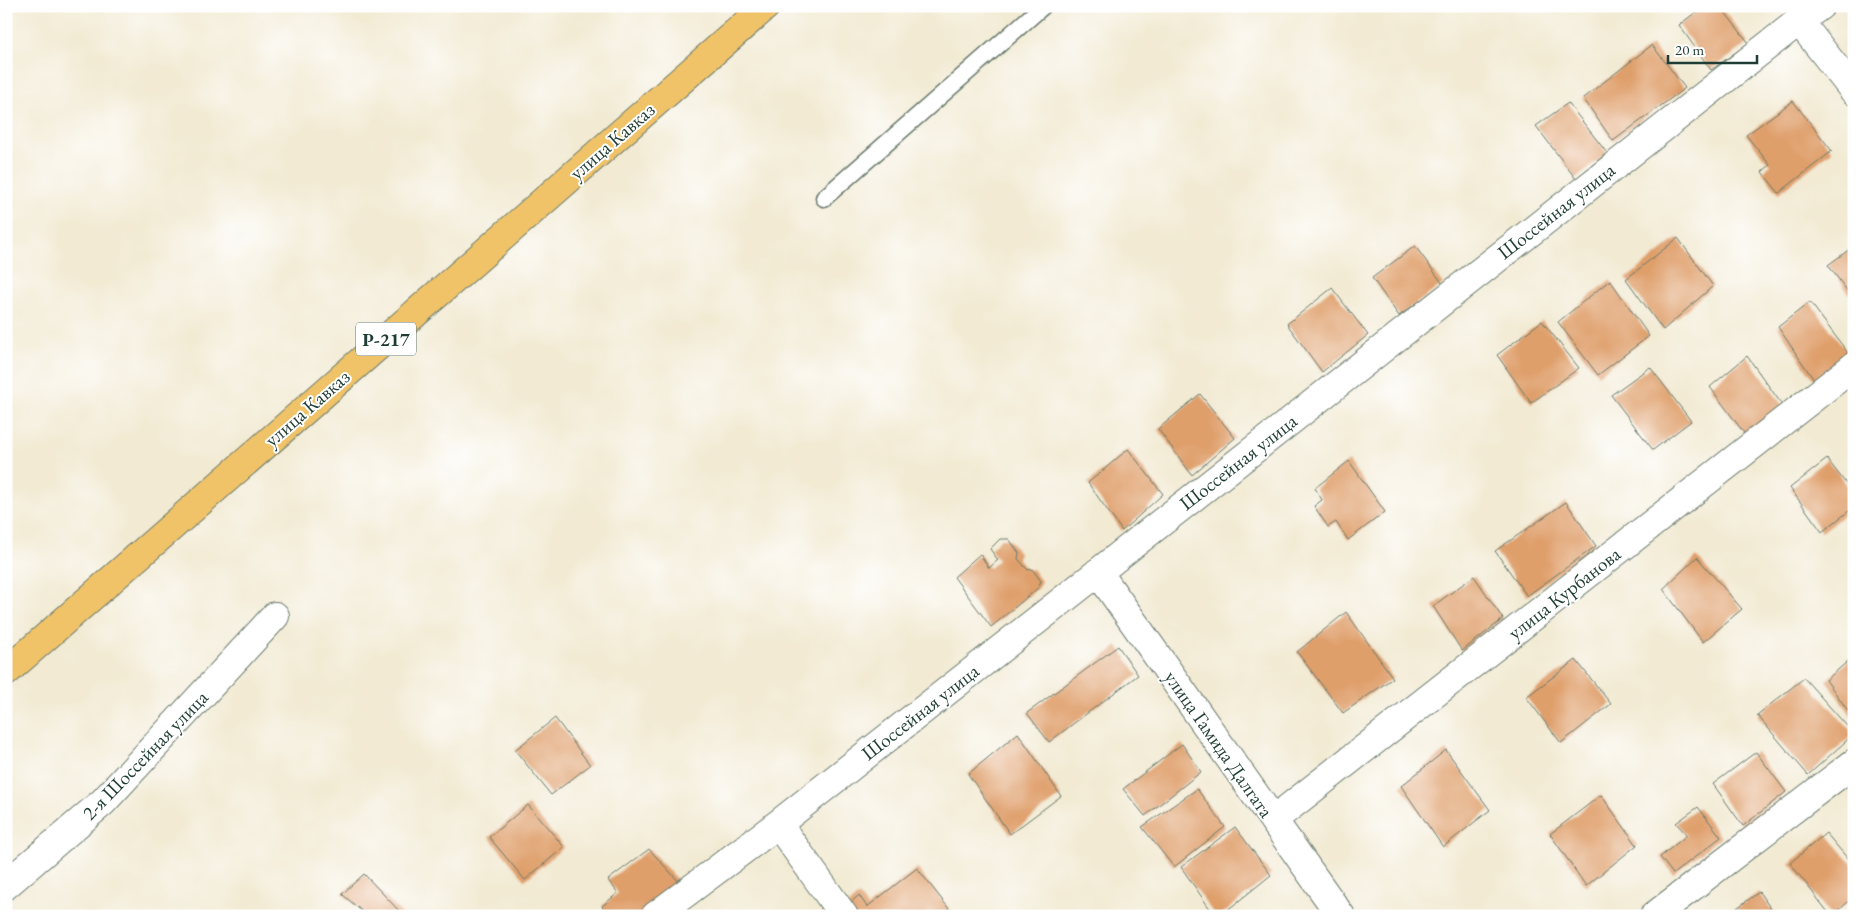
<svg xmlns="http://www.w3.org/2000/svg" width="1860" height="922" viewBox="0 0 1860 922" font-family="'EB Garamond',serif">
<style>
.building{fill:#df9f6b}
.lines{fill:none;stroke-linecap:round;stroke-linejoin:round}
.lane-casing{stroke:#697a6c;stroke-width:19}
.street-casing{stroke:#697a6c;stroke-width:30}
.highway-casing{stroke:#697a6c;stroke-width:30}
.lane{stroke:#fff;stroke-width:16}
.street{stroke:#fff;stroke-width:28}
.highway{stroke:#f1c369;stroke-width:28}
.labels{text-anchor:middle;stroke-width:4;stroke-linejoin:round;paint-order:stroke}
.shield{fill:#fff;stroke:#627771;stroke-width:1}
.shield-label{font-size:19px;font-weight:bold;fill:#1f3d34}
.street-label{font-size:20px;fill:#1f3d34;stroke:#fff}
</style>
<rect width="100%" height="100%" fill="#fff"/>
<filter id="ink" filterUnits="userSpaceOnUse"><feTurbulence type="fractalNoise" baseFrequency=".02" numOctaves="2"/><feDisplacementMap in="SourceGraphic" scale="10" xChannelSelector="R" yChannelSelector="G"/><feConvolveMatrix kernelMatrix="1 2 1 2 8 2 1 2 1" color-interpolation-filters="sRGB"/></filter>
<filter id="wash" filterUnits="userSpaceOnUse"><feTurbulence type="fractalNoise" baseFrequency=".0096" numOctaves="4" result="noise"/><feDisplacementMap in="SourceGraphic" scale="20" xChannelSelector="R" yChannelSelector="G"/><feGaussianBlur stdDeviation="1.12" result="paint"/><feColorMatrix in="noise" values="0 0 0 0 0 0 0 0 0 0 0 0 0 0 0 0 0 1.4 0 .05"/><feComposite in="paint" operator="in"/></filter>
<g filter="url(#wash)">
<rect width="100%" height="100%" fill="#f2ead3"/>
<g id="blocks">
<path class="building" d="M 1704,6 L 1720,6 L 1749,43 L 1711,70 L 1679,25 Z
M 1652,45 L 1685,88 L 1613,141 L 1583,98 Z
M 1793,101 L 1832,151 L 1779,193 L 1762,172 L 1770,165 L 1746,135 Z
M 1568,103 L 1607,153 L 1576,179 L 1536,126 Z
M 1678,238 L 1713,286 L 1663,330 L 1626,279 Z
M 1415,246 L 1443,284 L 1399,316 L 1372,278 Z
M 1854,246 L 1854,300 L 1828,265 Z
M 1610,280 L 1649,336 L 1598,375 L 1558,322 Z
M 1332,288 L 1368,335 L 1322,372 L 1287,324 Z
M 1810,302 L 1848,353 L 1814,380 L 1778,327 Z
M 1542,321 L 1579,368 L 1531,403 L 1497,355 Z
M 1747,356 L 1783,406 L 1747,437 L 1710,387 Z
M 1650,367 L 1691,421 L 1653,450 L 1611,395 Z
M 1200,394 L 1235,438 L 1192,475 L 1158,429 Z
M 1128,449 L 1163,494 L 1122,531 L 1088,483 Z
M 1827,459 L 1854,494 L 1854,507 L 1822,532 L 1790,488 Z
M 1349,461 L 1385,512 L 1348,540 L 1336,522 L 1328,527 L 1314,506 L 1322,500 L 1315,488 Z
M 1566,502 L 1596,546 L 1527,596 L 1495,551 Z
M 1000,539 L 1009,539 L 1019,553 L 1018,559 L 1028,570 L 1032,569 L 1041,581 L 1038,588 L 991,627 L 954,577 L 980,554 L 989,568 L 998,560 L 990,549 Z
M 1697,557 L 1742,609 L 1703,642 L 1663,589 Z
M 1474,576 L 1503,619 L 1462,651 L 1433,606 Z
M 1346,612 L 1393,678 L 1343,713 L 1297,652 Z
M 1118,646 L 1138,675 L 1049,742 L 1027,713 Z
M 1854,656 L 1854,719 L 1826,680 Z
M 1576,660 L 1611,704 L 1561,743 L 1526,697 Z
M 1804,678 L 1854,734 L 1808,775 L 1757,715 Z
M 555,718 L 590,765 L 551,795 L 515,750 Z
M 1018,733 L 1061,796 L 1010,834 L 968,774 Z
M 1182,744 L 1201,772 L 1145,816 L 1123,789 Z
M 1446,750 L 1490,810 L 1443,847 L 1401,786 Z
M 1756,752 L 1786,792 L 1743,826 L 1713,784 Z
M 1197,789 L 1225,827 L 1174,867 L 1142,827 Z
M 1601,795 L 1637,845 L 1586,886 L 1550,834 Z
M 528,805 L 564,847 L 525,880 L 489,837 Z
M 1698,807 L 1721,837 L 1673,874 L 1660,857 L 1687,835 L 1676,823 Z
M 1235,827 L 1271,875 L 1220,916 L 1215,916 L 1181,867 Z
M 1826,833 L 1854,866 L 1854,896 L 1833,916 L 1831,916 L 1790,863 Z
M 649,849 L 681,884 L 643,916 L 610,916 L 602,906 L 618,893 L 608,880 Z
M 917,868 L 950,910 L 943,916 L 853,916 L 846,907 L 859,895 L 867,907 Z
M 364,874 L 404,916 L 361,916 L 364,913 L 342,894 Z
M 1759,892 L 1776,916 L 1726,916 Z"/>
</g>
</g>
<g filter="url(#ink)">
<use href="#blocks" fill-opacity="0" stroke="#697a6c" stroke-width="1"/>
<g class="lines">
<defs>
<path id="lane" d="M 824,198 L 1043,6"/>
<path id="street" d="M 1799,21 L 1854,91
M 1098,572 L 1341,916
M 1273,820 L 1854,366
M 778,824 L 844,916
M 6,885 L 103,802 L 275,616
M 655,916 L 778,824 L 1799,21 L 1820,6
M 1654,916 L 1854,763"/>
<path id="highway" d="M 6,672 L 766,6"/>
</defs>
<use href="#lane" class="lane-casing"/>
<use href="#street" class="street-casing"/>
<use href="#highway" class="highway-casing"/>
<use href="#lane" class="lane"/>
<use href="#street" class="street"/>
<use href="#highway" class="highway"/>
</g>
</g>
<g class="labels">
<rect class="shield" x="356" y="322.5" width="60" height="33" rx="4"/>
<g class="shield-label">
<text x="386" y="346">Р-217</text>
</g>
<g class="street-label">
<text transform="translate(612 141) rotate(-41)" y="7">улица Кавказ</text>
<text transform="translate(1556 211) rotate(-38)" y="7">Шоссейная улица</text>
<text transform="translate(307 408) rotate(-41)" y="7">улица Кавказ</text>
<text transform="translate(1238 462) rotate(-38)" y="7">Шоссейная улица</text>
<text transform="translate(1564 593) rotate(-38)" y="7">улица Курбанова</text>
<text transform="translate(920 712) rotate(-38)" y="7">Шоссейная улица</text>
<text transform="translate(1219 744) rotate(55)" y="7">улица Гамида Далгата</text>
<text transform="translate(145 755) rotate(-46)" y="7">2-я Шоссейная улица</text>
</g>
</g>
<rect width="1860" height="922" fill="none" stroke="#fff" stroke-width="25"/>
<path d="M1668 55v8h89v-8" fill="none" stroke="#1f3d34" stroke-width="2.5"/>
<text x="1675" y="55" font-size="15" fill="#1f3d34" stroke="#ffffff" stroke-width="4" paint-order="stroke">20 m</text>
</svg>
